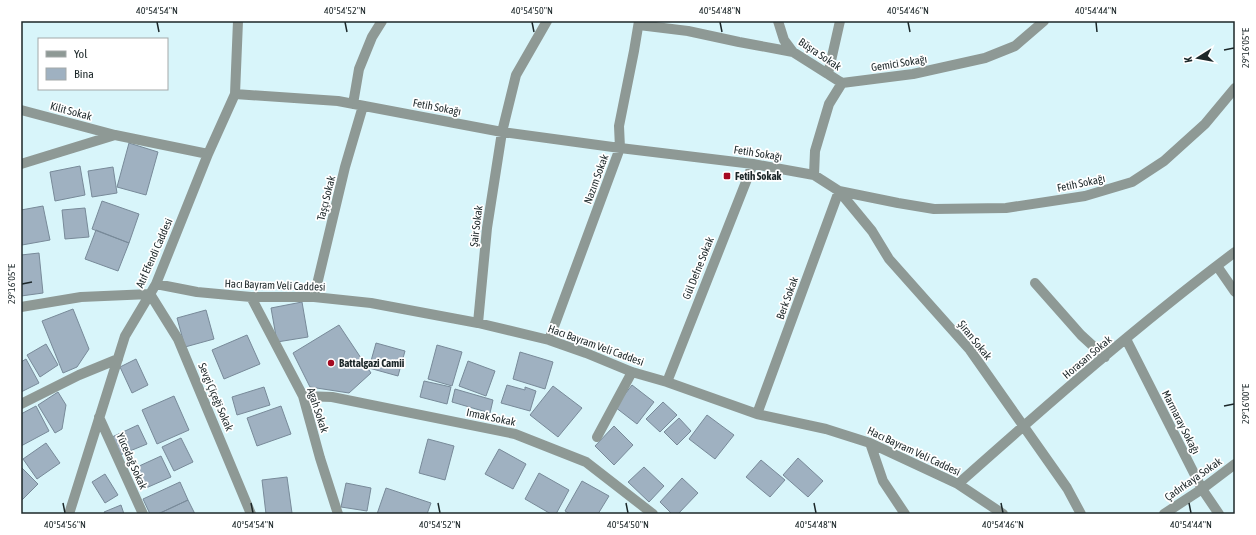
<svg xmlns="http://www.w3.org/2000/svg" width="1256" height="535" viewBox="0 0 1256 535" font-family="'Asap Condensed',sans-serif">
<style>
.building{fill:#9fb1c1;stroke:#788a99}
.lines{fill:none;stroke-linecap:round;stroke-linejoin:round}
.minor{stroke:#8e9995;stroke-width:10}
.ticks{fill:none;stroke:#1c2729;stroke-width:1.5}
.poi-dot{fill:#a40921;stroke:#fff;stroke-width:1.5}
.labels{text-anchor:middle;stroke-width:3.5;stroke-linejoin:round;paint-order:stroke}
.street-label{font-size:11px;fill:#1c2729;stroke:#fff}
.poi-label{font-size:11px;font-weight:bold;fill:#1c2729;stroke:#fff;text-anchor:start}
.neatline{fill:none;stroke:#1c2729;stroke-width:1.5}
.ticks-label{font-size:10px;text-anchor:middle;fill:#1c2729}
</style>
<rect width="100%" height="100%" fill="#d8f5fa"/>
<path class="building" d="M 129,143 L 158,152 L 146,195 L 117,187 Z
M 80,166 L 85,195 L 55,201 L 50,172 Z
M 113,167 L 117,193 L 92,197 L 88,171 Z
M 102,201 L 139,214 L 129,243 L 92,229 Z
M 43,206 L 50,240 L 22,245 L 21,238 L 21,210 Z
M 85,208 L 89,237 L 65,239 L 62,210 Z
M 96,230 L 129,243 L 118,271 L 85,259 Z
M 39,253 L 43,293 L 21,296 L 21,255 Z
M 302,302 L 308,337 L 277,342 L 271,308 Z
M 73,309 L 89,349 L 77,367 L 63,373 L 42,321 Z
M 206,310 L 214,339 L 185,347 L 177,318 Z
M 339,325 L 371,373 L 349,393 L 310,387 L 293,353 Z
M 247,335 L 260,364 L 224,379 L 212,350 Z
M 376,343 L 405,351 L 398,376 L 369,368 Z
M 46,344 L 58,365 L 40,377 L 27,355 Z
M 437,345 L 462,352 L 452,386 L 428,379 Z
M 520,352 L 553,362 L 545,389 L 513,379 Z
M 26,359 L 39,383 L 21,392 L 21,362 Z
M 136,359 L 148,385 L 132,393 L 120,367 Z
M 468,361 L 495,371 L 486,396 L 459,386 Z
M 424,381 L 451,387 L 447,404 L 420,397 Z
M 507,385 L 525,390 L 525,387 L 536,391 L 530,411 L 501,403 Z
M 632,385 L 654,402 L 637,424 L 615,407 Z
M 553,386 L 582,408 L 558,437 L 530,415 Z
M 264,387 L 270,405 L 237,415 L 232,397 Z
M 455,389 L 493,400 L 490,413 L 452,402 Z
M 58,392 L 66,405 L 62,429 L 55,433 L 38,405 Z
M 174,396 L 189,430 L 157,444 L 142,410 Z
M 663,402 L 677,415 L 660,432 L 646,419 Z
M 36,406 L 49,431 L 21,446 L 21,414 Z
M 281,406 L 291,434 L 257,446 L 247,418 Z
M 707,415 L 734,435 L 715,459 L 689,439 Z
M 679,418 L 691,431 L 677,445 L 664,432 Z
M 138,425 L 147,444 L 120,455 L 112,437 Z
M 614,426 L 633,445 L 614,465 L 595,446 Z
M 181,438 L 193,462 L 174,471 L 162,447 Z
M 428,439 L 454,446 L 445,480 L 419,473 Z
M 46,443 L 60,463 L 37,479 L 23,459 Z
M 499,449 L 526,464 L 513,489 L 485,474 Z
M 161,456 L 171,477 L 146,488 L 137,467 Z
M 798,458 L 823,481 L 808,497 L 783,475 Z
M 761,460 L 785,480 L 770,497 L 746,477 Z
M 21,467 L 38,484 L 21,501 Z
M 644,467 L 664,486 L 649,502 L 628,482 Z
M 539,473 L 569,490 L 556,514 L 551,514 L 525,499 Z
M 105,474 L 118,495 L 105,503 L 92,482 Z
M 287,477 L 292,513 L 266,514 L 262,480 Z
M 682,478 L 698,493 L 678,514 L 672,514 L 660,502 Z
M 582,481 L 609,496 L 598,514 L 570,514 L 565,511 Z
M 180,482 L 188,500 L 158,514 L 150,514 L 143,499 Z
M 346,483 L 371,488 L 367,511 L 341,507 Z
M 386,488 L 431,503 L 427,514 L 377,514 Z
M 188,500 L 195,514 L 158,514 Z
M 121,505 L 124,514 L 105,514 L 104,512 Z"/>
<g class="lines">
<path class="minor" d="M 778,21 L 784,40 L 793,52 L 842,83
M 639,25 L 688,31 L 739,42 L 793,52
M 828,74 L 840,21
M 235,94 L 338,101 L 502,132 L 620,148 L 753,164 L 814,175 L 839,191 L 898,203 L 934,209 L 1006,208 L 1085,196 L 1132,182 L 1164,161 L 1205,124 L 1235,88
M 353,104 L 359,69 L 372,37 L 382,21
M 21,110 L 115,135
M 21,164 L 115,135 L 208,154
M 814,175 L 815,151 L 829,104 L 842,83 L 913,74 L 985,58 L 1015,46 L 1044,21
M 839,191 L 872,231 L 889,259 L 970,350 L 1067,488 L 1081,514
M 1217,266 L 1235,292
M 1035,283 L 1081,335 L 1105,357
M 156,284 L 197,292 L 251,297 L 314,297 L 371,303 L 478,323 L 549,340 L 586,353 L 632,372 L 667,382 L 757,414 L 826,429 L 870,443 L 958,484 L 1003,514
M 251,297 L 303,396 L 320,458 L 338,514
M 314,297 L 345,167 L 363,106
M 21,307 L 81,297 L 150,294 L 178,339 L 251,514
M 478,323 L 487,228 L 502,132 L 516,75 L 547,21
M 1126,339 L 1202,489 L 1219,514
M 549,340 L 620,148 L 619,126 L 634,51 L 639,21
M 667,382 L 753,164
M 303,396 L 332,397 L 515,434 L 586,462 L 653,514
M 21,404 L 79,375 L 118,359
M 757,414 L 839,191
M 99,417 L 143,514
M 597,437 L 632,372
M 870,443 L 883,481 L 905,514
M 958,484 C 1048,404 1139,324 1235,252
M 69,514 L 125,336 L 156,284 L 208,154 L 235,94 L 238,21
M 1164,514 L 1202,489 L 1235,464"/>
</g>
<path class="ticks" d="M 157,22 L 159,32M 345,22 L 347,32M 532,22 L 534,32M 720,22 L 722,32M 908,22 L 910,32M 1096,22 L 1097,32M 1224,50 L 1234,48M 22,284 L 32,282M 1224,406 L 1234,404M 63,503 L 65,513M 251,503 L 253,513M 438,503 L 440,513M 626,503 L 628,513M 814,503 L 816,513M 1001,503 L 1003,513M 1189,503 L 1191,513"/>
<g class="poi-dot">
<rect x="723" y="172" width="8" height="8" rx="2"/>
<circle cx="331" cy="363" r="4"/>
</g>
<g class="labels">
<g class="street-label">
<text transform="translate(820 54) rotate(34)" y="4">Büşra Sokak</text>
<text transform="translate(899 63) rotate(-9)" y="4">Gemici Sokağı</text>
<text transform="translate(437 107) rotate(11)" y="4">Fetih Sokağı</text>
<text transform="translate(71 111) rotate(15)" y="4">Kilit Sokak</text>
<text transform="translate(758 153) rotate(9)" y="4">Fetih Sokağı</text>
<text transform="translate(596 179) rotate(-70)" y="4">Nazım Sokak</text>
<text transform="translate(1081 183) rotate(-12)" y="4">Fetih Sokağı</text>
<text transform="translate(326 198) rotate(-76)" y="4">Taşçı Sokak</text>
<text transform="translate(476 226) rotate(-83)" y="4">Şair Sokak</text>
<text transform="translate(154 253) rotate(-66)" y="4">Atıf Efendi Caddesi</text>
<text transform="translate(698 268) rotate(-68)" y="4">Gül Defne Sokak</text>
<text transform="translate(275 285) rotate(2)" y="4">Hacı Bayram Veli Caddesi</text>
<text transform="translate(787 298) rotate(-70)" y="4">Berk Sokak</text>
<text transform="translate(975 340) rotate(51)" y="4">Şiran Sokak</text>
<text transform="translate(596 345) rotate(20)" y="4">Hacı Bayram Veli Caddesi</text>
<text transform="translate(1087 357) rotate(-40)" y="4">Horasan Sokak</text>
<text transform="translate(216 397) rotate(67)" y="4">Sevgi Çiçeği Sokak</text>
<text transform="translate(318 410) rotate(72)" y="4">Agah Sokak</text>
<text transform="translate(491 417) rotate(12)" y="4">Irmak Sokak</text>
<text transform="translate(1181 422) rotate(63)" y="4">Marmaray Sokağı</text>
<text transform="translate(914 451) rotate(25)" y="4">Hacı Bayram Veli Caddesi</text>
<text transform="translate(132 461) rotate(66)" y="4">Yücedağ Sokak</text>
<text transform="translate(1193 479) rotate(-35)" y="4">Çadırkaya Sokak</text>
</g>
<g class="poi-label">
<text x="735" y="180">Fetih Sokak</text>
<text x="339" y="367">Battalgazi Camii</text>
</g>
</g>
<rect width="1256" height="535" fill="none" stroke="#ffffff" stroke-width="44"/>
<rect x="38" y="38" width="130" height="52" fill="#ffffff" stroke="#a4a9a9"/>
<rect x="46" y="51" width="20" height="6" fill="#8e9995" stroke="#a4a9a9"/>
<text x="74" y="58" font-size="12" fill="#1c2729">Yol</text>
<rect x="46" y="68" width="20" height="12" fill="#9fb1c1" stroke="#a4a9a9"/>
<text x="74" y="78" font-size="12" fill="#1c2729">Bina</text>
<g transform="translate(1198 58) rotate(259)" stroke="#ffffff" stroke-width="3" paint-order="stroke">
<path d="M0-3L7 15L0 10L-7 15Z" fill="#1c2729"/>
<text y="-6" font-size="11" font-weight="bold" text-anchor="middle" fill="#1c2729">K</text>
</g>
<rect x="22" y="22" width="1212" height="491" class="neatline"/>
<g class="ticks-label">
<text x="157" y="14">40°54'54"N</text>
<text x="345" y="14">40°54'52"N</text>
<text x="532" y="14">40°54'50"N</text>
<text x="720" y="14">40°54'48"N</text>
<text x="908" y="14">40°54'46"N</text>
<text x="1096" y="14">40°54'44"N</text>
<text transform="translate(1245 48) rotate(-90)" y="4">29°16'05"E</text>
<text transform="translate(11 284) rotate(-90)" y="4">29°16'05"E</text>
<text transform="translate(1245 404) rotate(-90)" y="4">29°16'00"E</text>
<text x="65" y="528">40°54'56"N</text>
<text x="253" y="528">40°54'54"N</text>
<text x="440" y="528">40°54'52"N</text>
<text x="628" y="528">40°54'50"N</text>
<text x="816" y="528">40°54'48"N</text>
<text x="1003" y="528">40°54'46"N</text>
<text x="1191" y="528">40°54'44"N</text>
</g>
</svg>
